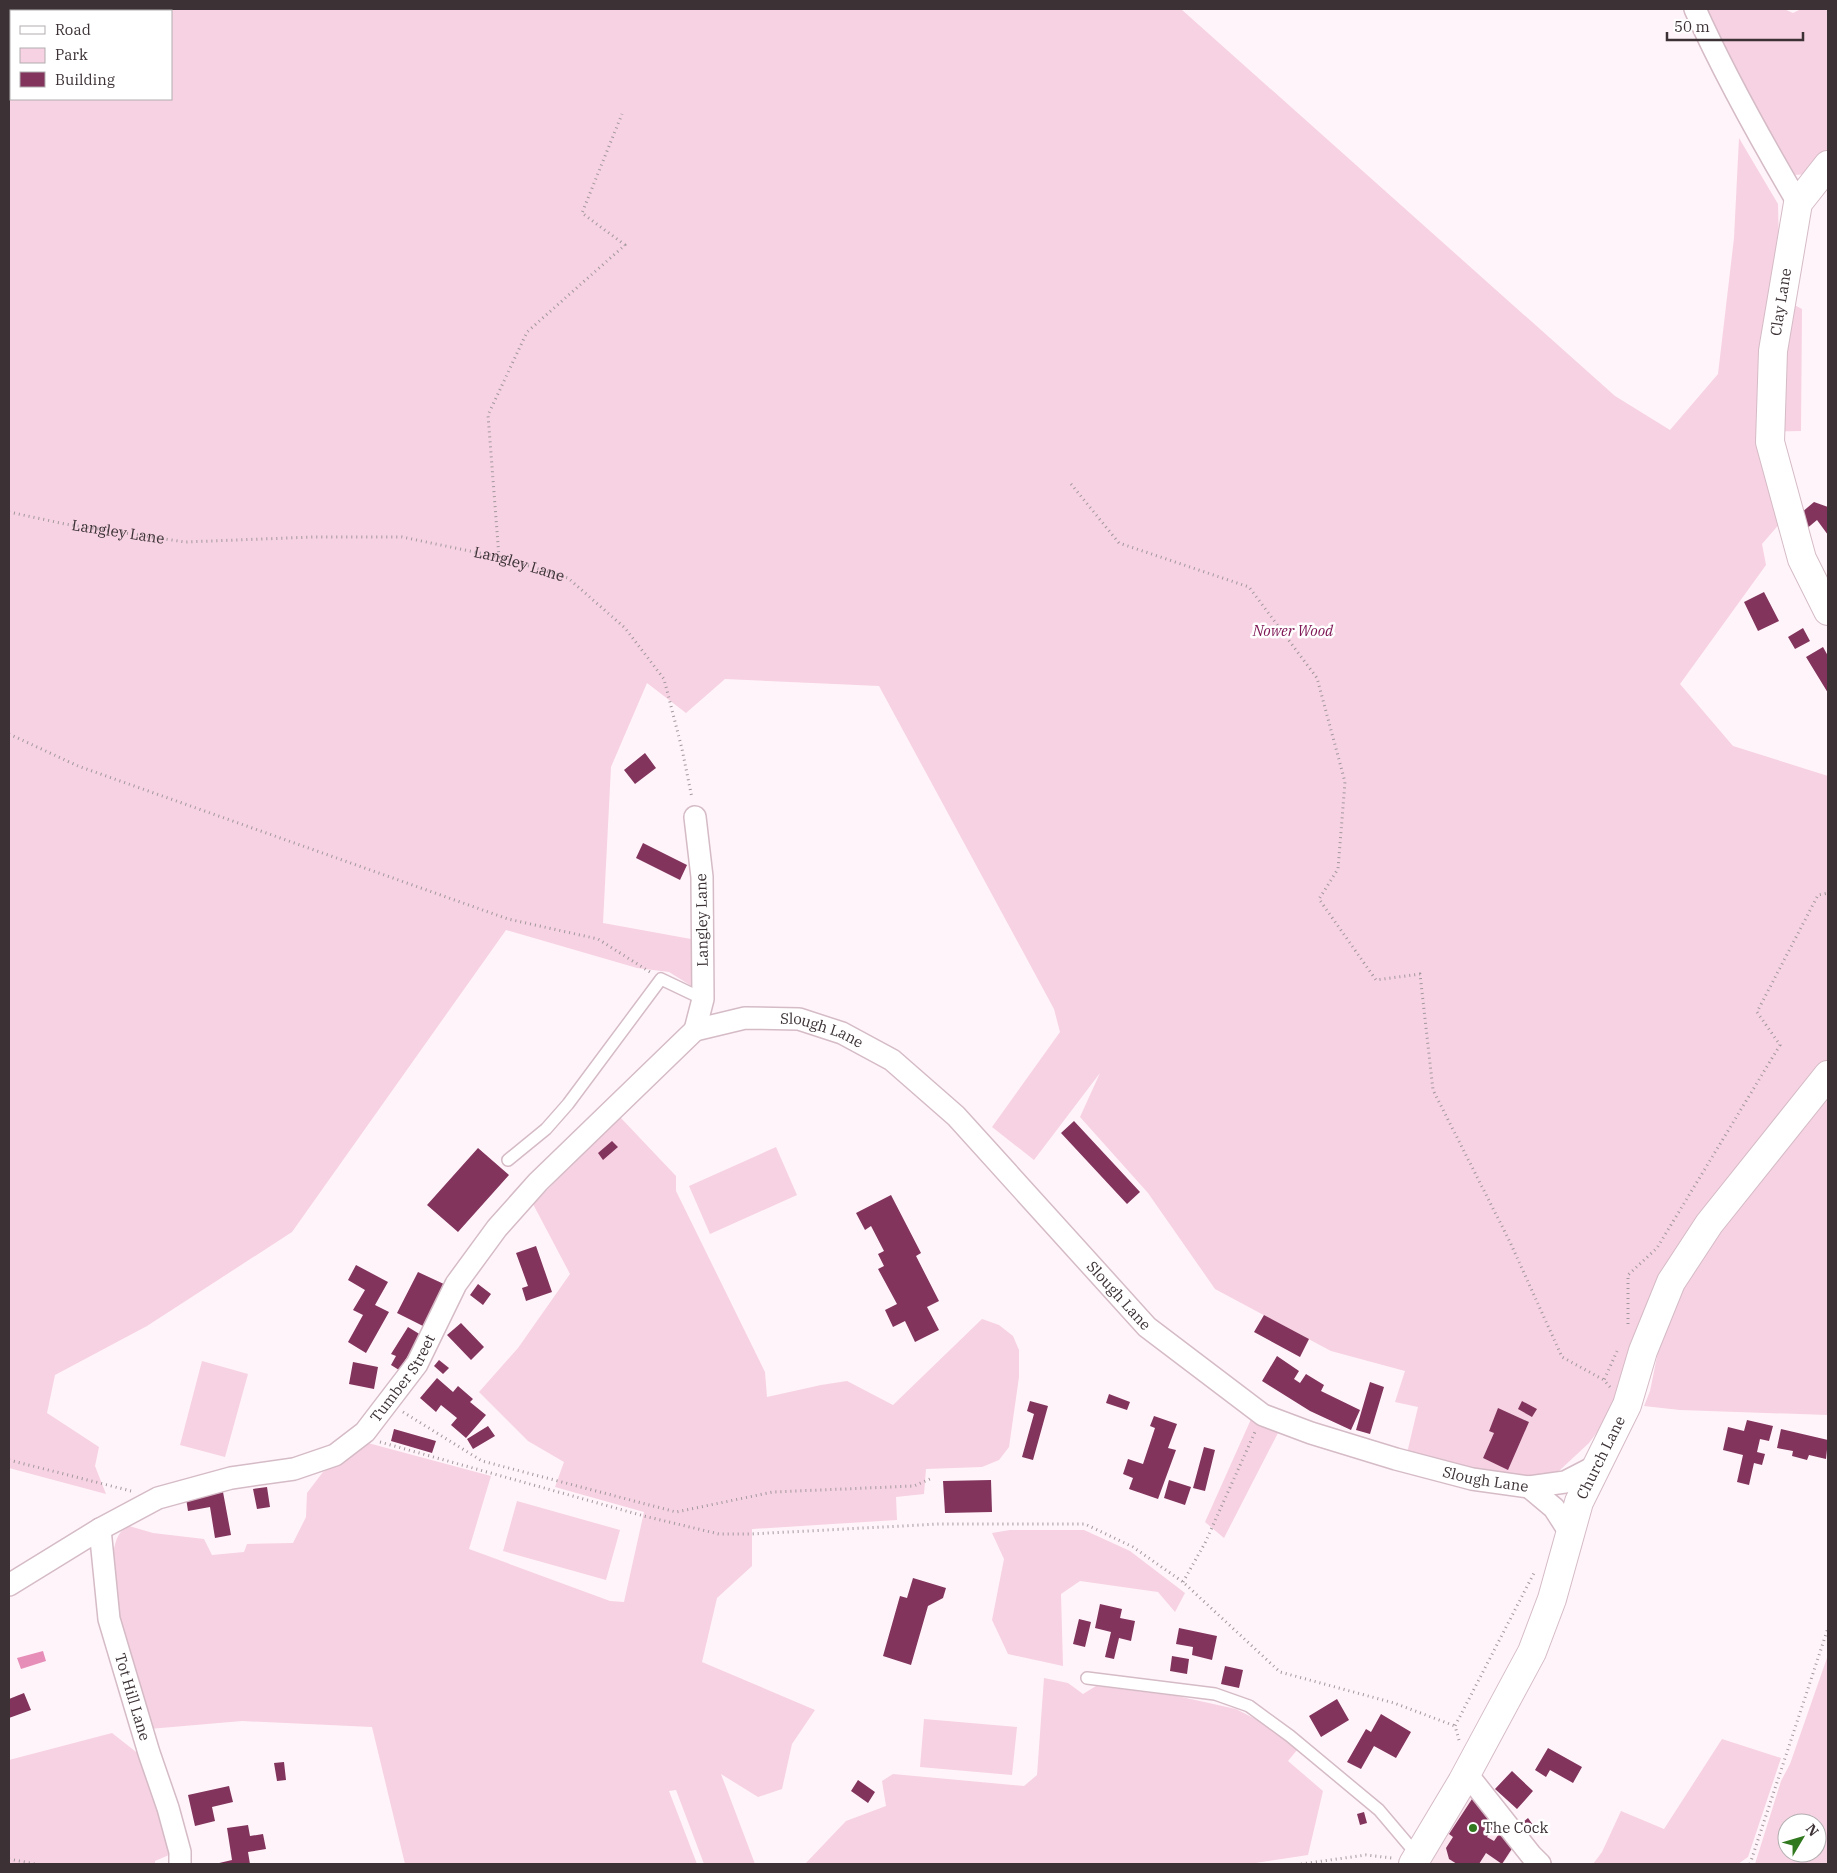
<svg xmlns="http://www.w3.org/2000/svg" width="1837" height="1873" viewBox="0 0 1837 1873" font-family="'IBM Plex Serif',serif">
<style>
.built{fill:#fbe6ef}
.green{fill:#f7d2e2;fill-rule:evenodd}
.water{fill:#e68eb8}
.building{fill:#82345d}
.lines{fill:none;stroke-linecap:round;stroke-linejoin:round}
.lane-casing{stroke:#d5bbc6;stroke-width:14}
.street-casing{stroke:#d5bbc6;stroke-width:24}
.secondary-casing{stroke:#d5bbc6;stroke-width:30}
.path{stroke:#a2989c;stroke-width:3;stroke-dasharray:1 4;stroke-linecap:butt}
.lane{stroke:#fff;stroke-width:11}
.street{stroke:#fff;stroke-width:21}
.secondary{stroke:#fff;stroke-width:28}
.poi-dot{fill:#30791e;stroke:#fff;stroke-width:2}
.labels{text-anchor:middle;stroke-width:5;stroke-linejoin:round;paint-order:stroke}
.street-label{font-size:15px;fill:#3c3236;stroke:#fff}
.park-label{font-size:15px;font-style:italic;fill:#7d1653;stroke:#fff}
.poi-label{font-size:15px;fill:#3c3236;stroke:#fff;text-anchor:start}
</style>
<rect width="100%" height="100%" fill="#fff4f9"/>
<path class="built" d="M 1468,1784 L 1516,1845 L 1503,1864 L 1420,1864 Z"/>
<path class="green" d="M 9,9 L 1181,9 L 1615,396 L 1670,430 L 1718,374 L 1734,238 L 1739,138 L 1778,204 L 1779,246 L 1770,292 L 1802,309 L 1801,431 L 1763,432 L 1781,522 L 1762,544 L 1766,565 L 1680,684 L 1733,746 L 1828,776 L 1828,1415 L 1680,1410 L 1644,1406 L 1650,1391 L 1662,1332 L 1691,1232 L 1649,1299 L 1607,1419 L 1589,1443 L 1560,1470 L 1546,1478 L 1519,1478 L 1407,1453 L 1418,1407 L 1395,1402 L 1405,1371 L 1331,1351 L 1215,1289 L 1148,1193 L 1080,1117 L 1100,1073 L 1034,1160 L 992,1127 L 1060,1032 L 1054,1009 L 879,686 L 725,679 L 686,713 L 647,683 L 611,767 L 603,923 L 691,939 L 698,990 L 669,972 L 637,968 L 506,930 L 292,1232 L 147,1326 L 55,1375 L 47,1413 L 99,1447 L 95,1466 L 106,1494 L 9,1468 ZM 11,11 L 171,11 L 171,99 L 11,99 ZM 1499,1409 L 1529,1422 L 1508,1469 L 1483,1458 L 1494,1433 L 1489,1430 Z
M 1707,9 L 1784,9 L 1793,13 L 1801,9 L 1828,9 L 1828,148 L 1809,174 L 1794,175 L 1742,87 Z
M 620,1117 L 676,1176 L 676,1191 L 765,1372 L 767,1397 L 821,1385 L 847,1381 L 893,1405 L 982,1319 L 999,1325 L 1013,1336 L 1019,1350 L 1019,1377 L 1009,1447 L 999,1460 L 982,1467 L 926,1469 L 924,1494 L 896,1497 L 897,1520 L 752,1529 L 752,1566 L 717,1598 L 702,1662 L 815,1710 L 792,1744 L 782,1789 L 758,1797 L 721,1774 L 755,1864 L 704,1864 L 676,1790 L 669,1791 L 697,1864 L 405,1864 L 372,1727 L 242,1721 L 149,1729 C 138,1689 96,1567 120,1533 C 122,1530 126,1528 129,1526 L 153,1533 L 204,1539 L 212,1555 L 244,1552 L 247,1544 L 293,1543 L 306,1517 L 307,1493 L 323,1472 L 348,1458 L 368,1443 L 491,1476 L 469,1549 L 610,1601 L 624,1602 L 644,1512 L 555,1487 L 564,1462 L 528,1441 L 479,1392 L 518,1348 L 570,1274 L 533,1204 Z
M 776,1147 L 797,1195 L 710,1234 L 689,1186 Z
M 202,1361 L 248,1374 L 225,1457 L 180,1445 Z
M 1252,1417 L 1280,1429 L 1224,1538 L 1205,1522 Z
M 517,1501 L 620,1530 L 606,1580 L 503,1551 Z
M 1010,1530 L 1084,1530 L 1130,1551 L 1185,1593 L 1175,1612 L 1158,1592 L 1080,1581 L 1061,1594 L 1063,1666 L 1008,1654 L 992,1620 L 1004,1559 L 992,1533 Z
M 1828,1655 L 1828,1864 L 1755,1864 L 1781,1781 L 1790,1764 ZM 1787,1823 L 1817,1823 L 1817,1853 L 1787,1853 Z
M 1044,1678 L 1068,1683 L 1083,1694 L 1096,1686 L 1177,1696 L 1236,1709 L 1267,1725 L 1297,1750 L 1288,1761 L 1323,1791 L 1308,1855 L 1249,1864 L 805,1864 L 846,1821 L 886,1806 L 882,1781 L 893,1774 L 1024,1786 L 1037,1775 Z
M 924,1719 L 1017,1727 L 1012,1775 L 920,1767 Z
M 112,1733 L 140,1755 L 155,1795 L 169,1855 L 155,1861 L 155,1864 L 9,1864 L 9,1760 Z
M 1722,1739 L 1781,1758 L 1748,1857 L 1738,1864 L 1593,1864 L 1602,1852 L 1621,1811 L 1664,1829 Z"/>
<path class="water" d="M 43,1651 L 46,1661 L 21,1669 L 17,1658 Z"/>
<path class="building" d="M 1814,502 L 1828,507 L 1828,535 L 1817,520 L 1805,530 L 1801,513 Z
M 1764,592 L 1779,621 L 1758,631 L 1744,602 Z
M 1803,628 L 1810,641 L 1795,649 L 1788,637 Z
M 1823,647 L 1828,656 L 1828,693 L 1806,657 Z
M 645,753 L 656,768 L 635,784 L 624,770 Z
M 643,843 L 687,865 L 680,880 L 636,858 Z
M 1074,1121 L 1140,1192 L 1127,1204 L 1061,1133 Z
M 612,1141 L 618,1147 L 603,1160 L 598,1153 Z
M 478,1148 L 509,1175 L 458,1232 L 427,1205 Z
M 891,1195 L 921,1253 L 916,1256 L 939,1301 L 927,1307 L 939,1330 L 915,1342 L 905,1321 L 893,1327 L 885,1310 L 897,1304 L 878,1269 L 884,1266 L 878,1254 L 884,1251 L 871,1226 L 865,1230 L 856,1213 Z
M 536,1246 L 552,1292 L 526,1301 L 522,1288 L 528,1286 L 516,1253 Z
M 356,1265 L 388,1282 L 375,1305 L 389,1312 L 366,1353 L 348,1342 L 363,1315 L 353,1310 L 365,1290 L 348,1280 Z
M 418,1272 L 446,1285 L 425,1327 L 397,1313 Z
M 478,1284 L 491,1294 L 483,1305 L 470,1295 Z
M 1264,1315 L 1309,1339 L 1300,1357 L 1254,1332 Z
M 461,1323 L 484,1347 L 471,1360 L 447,1335 Z
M 408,1327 L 421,1335 L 399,1370 L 391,1365 L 396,1356 L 391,1354 Z
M 1277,1356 L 1299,1371 L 1294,1379 L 1300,1383 L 1306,1374 L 1324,1385 L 1321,1391 L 1360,1410 L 1351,1430 L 1310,1411 L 1262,1381 Z
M 439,1360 L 449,1368 L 443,1374 L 434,1366 Z
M 353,1362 L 378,1367 L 374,1389 L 349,1384 Z
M 437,1378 L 453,1392 L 458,1386 L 473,1399 L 470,1402 L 486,1415 L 466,1438 L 451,1425 L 457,1418 L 441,1405 L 436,1412 L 420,1398 Z
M 1370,1382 L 1384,1387 L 1370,1434 L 1356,1430 Z
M 1109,1394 L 1130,1402 L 1127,1410 L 1106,1403 Z
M 1030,1401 L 1048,1406 L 1033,1460 L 1022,1457 L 1034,1414 L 1027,1411 Z
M 1522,1401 L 1537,1409 L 1532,1417 L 1518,1409 Z
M 1498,1408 L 1529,1422 L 1508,1470 L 1483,1458 L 1494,1433 L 1489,1431 Z
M 1154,1416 L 1177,1424 L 1168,1448 L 1176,1450 L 1158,1499 L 1129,1489 L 1133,1478 L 1123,1474 L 1128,1459 L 1143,1464 L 1155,1428 L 1150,1426 Z
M 1747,1420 L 1773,1426 L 1769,1441 L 1760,1439 L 1757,1452 L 1765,1454 L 1762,1465 L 1754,1463 L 1749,1485 L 1737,1482 L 1743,1455 L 1723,1450 L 1728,1427 L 1744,1431 Z
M 488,1426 L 495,1436 L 473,1449 L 467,1439 Z
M 394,1429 L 436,1441 L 432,1453 L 391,1441 Z
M 1781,1429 L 1828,1440 L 1826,1459 L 1809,1455 L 1807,1460 L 1792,1456 L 1793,1451 L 1777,1448 Z
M 1204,1447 L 1215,1450 L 1205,1491 L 1193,1488 Z
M 991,1480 L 992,1512 L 945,1513 L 943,1481 Z
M 1169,1480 L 1191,1487 L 1185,1505 L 1164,1498 Z
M 267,1487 L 270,1507 L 257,1509 L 253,1489 Z
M 223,1492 L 231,1535 L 215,1538 L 210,1507 L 188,1511 L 186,1498 Z
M 913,1578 L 946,1588 L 943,1598 L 928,1606 L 911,1665 L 883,1656 L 900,1596 L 907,1598 Z
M 1100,1604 L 1122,1609 L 1120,1618 L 1135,1621 L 1131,1641 L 1119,1638 L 1114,1659 L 1105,1657 L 1111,1632 L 1095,1628 Z
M 1079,1619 L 1091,1622 L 1085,1647 L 1073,1644 Z
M 1179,1628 L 1217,1636 L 1212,1660 L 1192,1655 L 1193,1647 L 1176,1644 Z
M 1172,1656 L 1189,1659 L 1187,1674 L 1170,1671 Z
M 1225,1666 L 1243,1670 L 1239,1688 L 1221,1684 Z
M 24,1693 L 31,1710 L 9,1718 L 9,1699 Z
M 1337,1699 L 1349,1720 L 1321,1737 L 1309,1716 Z
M 1381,1714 L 1411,1732 L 1396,1758 L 1374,1746 L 1361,1769 L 1347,1762 L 1366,1729 L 1371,1732 Z
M 1548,1748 L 1582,1767 L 1573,1783 L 1550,1770 L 1546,1777 L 1535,1770 Z
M 284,1762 L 286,1780 L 277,1781 L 274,1763 Z
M 1512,1771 L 1533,1791 L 1517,1809 L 1495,1789 Z
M 858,1780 L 875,1792 L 868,1803 L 851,1791 Z
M 229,1786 L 233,1802 L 212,1807 L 215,1821 L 195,1826 L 188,1795 Z
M 1472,1799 L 1491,1811 L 1497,1822 L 1487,1837 L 1494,1841 L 1501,1831 L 1515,1844 L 1502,1864 L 1486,1853 L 1479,1864 L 1457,1864 L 1449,1859 L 1446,1848 L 1453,1837 L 1449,1834 Z
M 1364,1812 L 1367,1823 L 1360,1825 L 1357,1814 Z
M 1528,1818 L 1536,1829 L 1526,1836 L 1518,1826 Z
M 248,1825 L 250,1836 L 263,1834 L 266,1849 L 248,1852 L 250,1864 L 215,1864 L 232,1860 L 227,1828 Z"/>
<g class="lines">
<defs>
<path id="lane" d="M 508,1160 L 546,1129 L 568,1104 L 661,979 L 703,999
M 1087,1678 L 1215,1694 L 1249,1706 L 1290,1736 L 1379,1810 L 1418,1856"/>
<g id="street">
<path d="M 1695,9 C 1725,76 1761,140 1798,203"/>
<path id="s2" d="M 695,1030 L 745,1018 L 799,1019 L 842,1033 L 892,1060 L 956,1116 L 1147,1327 L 1263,1415 L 1311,1433 L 1396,1459 L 1472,1479 L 1529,1487 L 1565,1482 L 1596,1466"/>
<path d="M 695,1030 L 703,999 L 702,877 L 695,817"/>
<path d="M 1529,1487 L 1554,1508 L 1570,1533"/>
<path id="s3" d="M 100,1529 L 109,1619 L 149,1753 L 168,1808 L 180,1852 L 180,1864"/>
<path id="s4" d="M 9,1585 L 100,1529 L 158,1498 L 231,1478 L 294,1469 L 335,1455 L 365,1432 L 417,1364 L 456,1284 L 497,1228 L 538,1182 L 695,1030"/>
<path d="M 1467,1774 L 1531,1855 L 1540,1864"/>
</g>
<g id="secondary">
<path d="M 1828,165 L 1798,203 L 1773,351 L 1770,442 L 1802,559 L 1828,611"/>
<path id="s5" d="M 1413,1864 L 1462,1782 L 1532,1652 L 1552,1599 L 1579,1502 L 1627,1405 L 1643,1351 L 1671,1282 L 1709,1224 L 1828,1075"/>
</g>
</defs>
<use href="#lane" class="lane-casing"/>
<use href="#street" class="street-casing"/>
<use href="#secondary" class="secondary-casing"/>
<g class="path">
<path d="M 1071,484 L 1119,543 L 1249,587 L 1317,678 L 1345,782 L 1338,869 L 1319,899 L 1376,980 L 1420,974 L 1433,1090 L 1510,1242 L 1562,1357 L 1604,1380"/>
<path id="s1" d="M 9,512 L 65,524 L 185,542 L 313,537 L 402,537 L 499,557 L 568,578 L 625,628 L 664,679 L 682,749 L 692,798"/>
<path d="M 499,557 L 488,415 L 527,332 L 625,245 L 582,213 L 622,114"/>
<path d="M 9,734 L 78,766 L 508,919 L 598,939 L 650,972"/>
<path d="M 1628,1324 L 1628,1275 L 1657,1248 L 1780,1045 L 1757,1012 L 1818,895 L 1828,893"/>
<path d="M 1610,1387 L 1604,1380 L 1618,1349"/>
<path d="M 403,1412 L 482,1461 L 676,1512 L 773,1492 L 914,1486 L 930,1479"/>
<path d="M 380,1442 L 644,1516 L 719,1534 L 751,1534 L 939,1524 L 1085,1524 L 1133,1547 L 1183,1582 L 1280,1672 L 1394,1703 L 1455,1726"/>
<path d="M 9,1460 L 131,1491"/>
<path d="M 1183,1582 L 1205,1543 L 1255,1432"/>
<path d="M 1459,1740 L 1455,1726 L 1534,1573"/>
<path d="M 9,1859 L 35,1864"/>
<path d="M 1301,1864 L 1366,1855 L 1392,1858"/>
<path d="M 1750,1864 L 1828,1628"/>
</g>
<use href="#lane" class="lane"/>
<use href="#street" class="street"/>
<use href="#secondary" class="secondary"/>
</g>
<circle class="poi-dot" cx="1473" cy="1828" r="5"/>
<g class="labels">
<g class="street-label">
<text transform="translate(1781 302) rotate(-81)" y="5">Clay Lane</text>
<text dy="5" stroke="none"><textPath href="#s1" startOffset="111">Langley Lane</textPath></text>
<text dy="5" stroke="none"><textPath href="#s1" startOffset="516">Langley Lane</textPath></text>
<text transform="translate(702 920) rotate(-91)" y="5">Langley Lane</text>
<text dy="5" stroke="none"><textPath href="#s2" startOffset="130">Slough Lane</textPath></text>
<text dy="5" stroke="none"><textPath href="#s2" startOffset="535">Slough Lane</textPath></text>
<text dy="5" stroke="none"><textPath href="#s4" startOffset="459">Tumber Street</textPath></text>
<text dy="5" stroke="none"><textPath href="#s5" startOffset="450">Church Lane</textPath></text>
<text dy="5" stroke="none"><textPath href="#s2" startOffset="955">Slough Lane</textPath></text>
<text dy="5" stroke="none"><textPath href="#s3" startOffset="172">Tot Hill Lane</textPath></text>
</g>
<g class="park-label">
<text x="1293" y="636">Nower Wood</text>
</g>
<g class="poi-label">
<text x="1483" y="1833">The Cock</text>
</g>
</g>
<rect width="1837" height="1873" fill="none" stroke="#3c3236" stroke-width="20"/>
<rect x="10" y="10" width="162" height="90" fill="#ffffff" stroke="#b1adaf"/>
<rect x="20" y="26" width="25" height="8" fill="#ffffff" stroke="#b1adaf"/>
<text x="55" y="35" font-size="15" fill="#3c3236">Road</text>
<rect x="20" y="48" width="25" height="15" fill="#f7d2e2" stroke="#b1adaf"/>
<text x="55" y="60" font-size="15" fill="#3c3236">Park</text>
<rect x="20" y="72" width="25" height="15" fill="#82345d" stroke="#b1adaf"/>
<text x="55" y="85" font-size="15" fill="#3c3236">Building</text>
<g transform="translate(1802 1838) rotate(52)"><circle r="24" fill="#ffffff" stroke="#b1adaf"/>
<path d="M0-4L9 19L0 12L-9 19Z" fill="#30791e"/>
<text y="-8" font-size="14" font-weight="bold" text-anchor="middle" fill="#3c3236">N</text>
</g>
<path d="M1667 32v8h136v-8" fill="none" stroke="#3c3236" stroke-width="2.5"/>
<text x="1674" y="32" font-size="15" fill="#3c3236" stroke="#ffffff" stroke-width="4" paint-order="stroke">50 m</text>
</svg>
